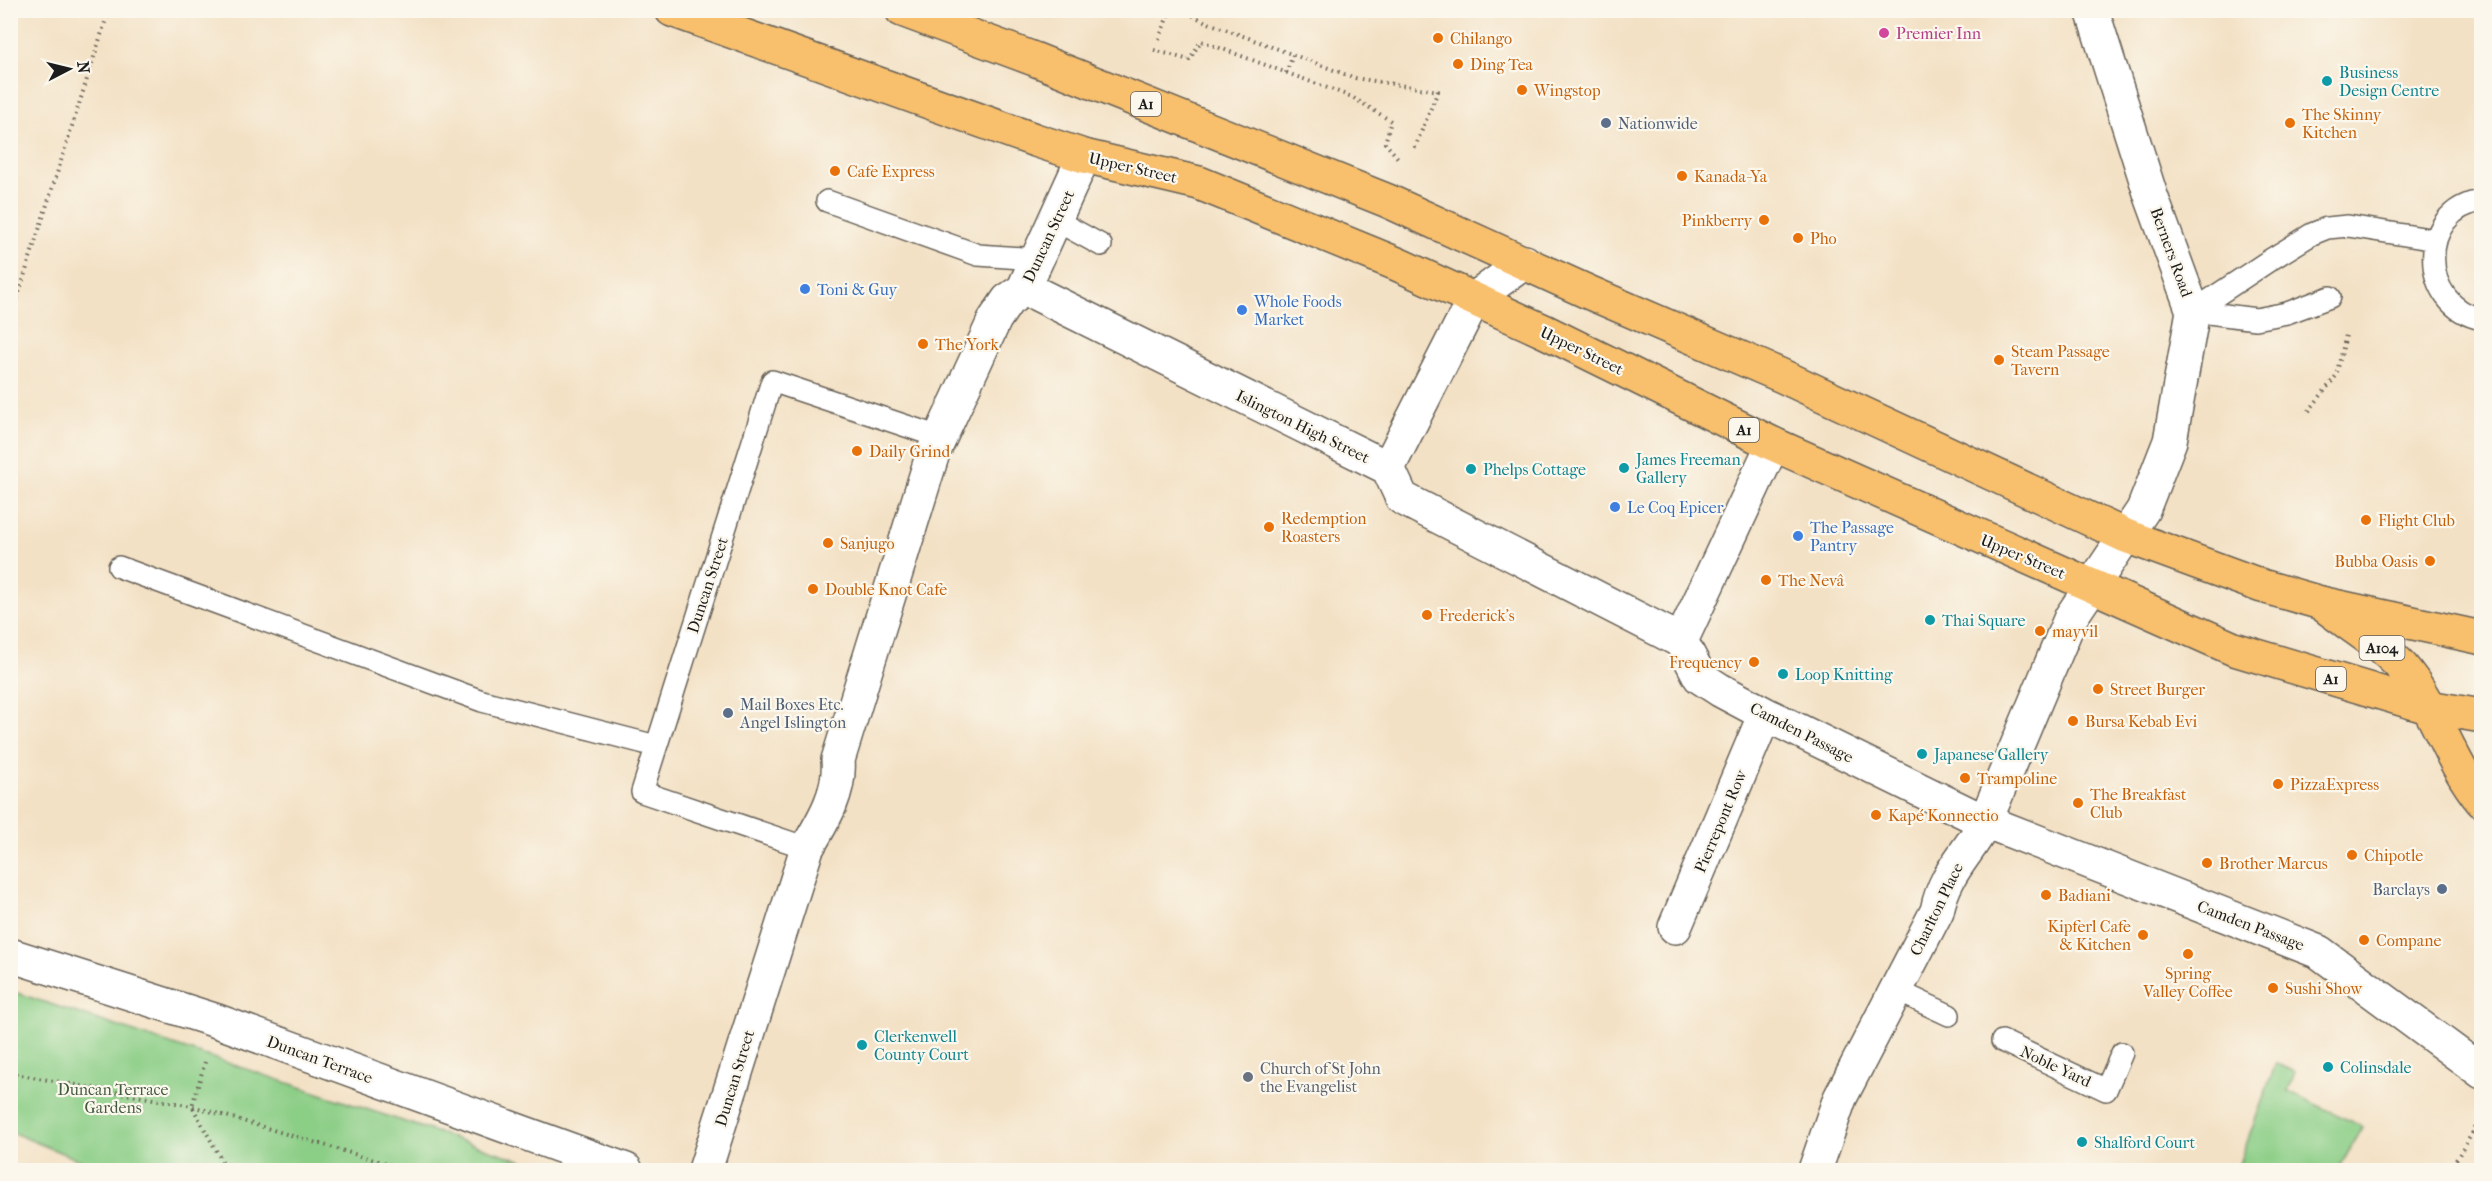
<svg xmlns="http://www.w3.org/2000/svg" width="2492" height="1181" viewBox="0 0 2492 1181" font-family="'IM FELL French Canon',serif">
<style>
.green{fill:#8bce86;stroke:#547551;stroke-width:1.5}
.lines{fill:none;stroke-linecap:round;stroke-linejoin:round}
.lane-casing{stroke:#676157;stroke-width:24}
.street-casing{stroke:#676157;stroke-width:36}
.primary-casing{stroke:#676157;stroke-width:36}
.highway-casing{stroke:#676157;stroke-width:36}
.path{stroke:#676157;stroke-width:4;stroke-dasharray:1.5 4.5;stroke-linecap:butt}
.lane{stroke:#fff;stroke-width:21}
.street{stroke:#fff;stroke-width:33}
.primary{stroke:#f8bf6c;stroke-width:33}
.highway{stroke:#f8bf6c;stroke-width:33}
.hotel-dot{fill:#d1479c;stroke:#fbf7ec;stroke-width:2}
.food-dot{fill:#e8710a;stroke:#fbf7ec;stroke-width:2}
.culture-dot{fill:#0f9aa8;stroke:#fbf7ec;stroke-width:2}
.service-dot{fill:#5c6f8a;stroke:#fbf7ec;stroke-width:2}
.shop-dot{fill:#3f7fe0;stroke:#fbf7ec;stroke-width:2}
.worship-dot{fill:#6b7280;stroke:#fbf7ec;stroke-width:2}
.labels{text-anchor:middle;stroke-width:4.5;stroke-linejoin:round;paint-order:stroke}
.shield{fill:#fbf7ec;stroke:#5f5e5a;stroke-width:1.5}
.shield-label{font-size:15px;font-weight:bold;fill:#1c1c1c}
.hotel-label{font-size:16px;fill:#b23c85;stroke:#fbf7ec;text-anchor:start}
.food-label{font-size:16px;fill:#c56008;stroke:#fbf7ec;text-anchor:start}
.culture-label{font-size:16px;fill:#0d838f;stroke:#fbf7ec;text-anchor:start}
.service-label{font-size:16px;fill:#4e5e75;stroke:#fbf7ec;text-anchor:start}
.street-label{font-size:16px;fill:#1c1c1c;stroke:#fbf7ec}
.shop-label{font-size:16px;fill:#366cbe;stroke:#fbf7ec;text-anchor:start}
.worship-label{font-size:16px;fill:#5b616d;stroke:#fbf7ec;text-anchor:start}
.park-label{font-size:16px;fill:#435a41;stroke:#fbf7ec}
</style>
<rect width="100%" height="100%" fill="#fbf7ec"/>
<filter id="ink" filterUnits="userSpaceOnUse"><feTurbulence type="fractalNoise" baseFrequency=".0167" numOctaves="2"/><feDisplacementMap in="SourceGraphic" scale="12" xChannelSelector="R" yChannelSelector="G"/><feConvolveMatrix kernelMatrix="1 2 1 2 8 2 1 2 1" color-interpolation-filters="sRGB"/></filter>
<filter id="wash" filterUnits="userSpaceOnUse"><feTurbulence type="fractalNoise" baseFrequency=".008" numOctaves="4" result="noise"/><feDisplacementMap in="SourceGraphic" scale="24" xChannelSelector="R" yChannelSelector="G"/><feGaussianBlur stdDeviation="1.35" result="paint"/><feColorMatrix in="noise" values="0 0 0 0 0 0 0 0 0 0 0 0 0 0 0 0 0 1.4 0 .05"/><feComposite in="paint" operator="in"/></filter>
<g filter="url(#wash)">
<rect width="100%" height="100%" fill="#f3e1c5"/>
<path class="green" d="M 11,991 L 550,1170 L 103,1170 L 11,1132 Z
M 2276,1063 L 2295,1072 L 2288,1091 L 2363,1127 L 2338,1170 L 2237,1170 Z"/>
</g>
<g filter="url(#ink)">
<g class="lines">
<defs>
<path id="lane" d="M 827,201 L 978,255 L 1037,259
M 2482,201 C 2417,209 2418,307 2482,319
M 1055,220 L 1101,245
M 2193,311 L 2270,260 L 2312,234 L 2327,228 L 2348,226 L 2436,240
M 2193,311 L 2256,319 L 2287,313 L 2330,297
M 119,567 L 482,701 L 656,746
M 807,848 L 642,792 L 772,381 L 939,437
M 1896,990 L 1949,1015
M 2002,1041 L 2106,1090 L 2122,1053"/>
<path id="street" d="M 1023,290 L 1035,293 L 1388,468
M 1388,468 L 1402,498 L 1681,641 L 1700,677 L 1720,690 L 1765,714 L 1975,817
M 1388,468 L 1474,299 L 1525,262
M 1681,641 L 1773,444
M 1995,825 L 2319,952 L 2482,1072
M 1675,927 L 1765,714
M 10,955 L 217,1021 L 626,1170
M 705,1170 L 807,848 C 823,821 841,792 838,760 L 933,453 L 995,319 L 1008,300 L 1023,290 L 1084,156
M 1815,1170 L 1840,1098 L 1937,911 C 1945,871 1968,855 1985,822 L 2071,617 L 2143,510 L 2170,441 L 2193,311 L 2151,196 L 2092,10"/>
<path id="primary" d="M 2321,603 C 2347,624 2378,641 2401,666 C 2435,704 2447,759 2482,801"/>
<path id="highway" d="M 672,10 L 1035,140 L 1084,156 L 1199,183 L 1397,264 L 1546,332 L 1773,444 L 2234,649 L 2428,707 L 2482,716
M 902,10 L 1034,59 L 1388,201 L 1588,292 L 1780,375 L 2126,536 L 2262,586 L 2321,603 L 2482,638"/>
</defs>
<use href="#lane" class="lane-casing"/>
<use href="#street" class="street-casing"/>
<use href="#primary" class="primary-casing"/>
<use href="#highway" class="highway-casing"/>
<path class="path" d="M 1182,10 L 1206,22 L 1355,78 L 1438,91 L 1413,152
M 440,12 L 440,10
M 1159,39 L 1170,10
M 1154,50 L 1189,60 L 1201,41 L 1352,97 L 1391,121 L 1385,143 L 1398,158
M 1286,73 L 1293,55
M 10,321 L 109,10
M 2309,411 L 2336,376 L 2346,335
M 205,1062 L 192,1106 L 222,1161 L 235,1170
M 10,1073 L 192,1106 L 408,1170
M 2450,1170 L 2482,1117"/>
<use href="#lane" class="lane"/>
<use href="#street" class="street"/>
<use href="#primary" class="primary"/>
<use href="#highway" class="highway"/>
</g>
</g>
<circle class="hotel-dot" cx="1884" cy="33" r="6"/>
<g class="food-dot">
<circle cx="1438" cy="38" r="6"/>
<circle cx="1458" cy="64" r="6"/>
<circle cx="1522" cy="90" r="6"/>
<circle cx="2290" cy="123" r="6"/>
<circle cx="835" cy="171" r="6"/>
<circle cx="1682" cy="176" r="6"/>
<circle cx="1764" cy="220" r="6"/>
<circle cx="1798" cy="238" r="6"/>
<circle cx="923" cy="344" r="6"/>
<circle cx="1999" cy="360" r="6"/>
<circle cx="857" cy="451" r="6"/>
<circle cx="2366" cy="520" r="6"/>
<circle cx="1269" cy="527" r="6"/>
<circle cx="828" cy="543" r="6"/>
<circle cx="2430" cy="561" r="6"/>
<circle cx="1766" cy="580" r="6"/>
<circle cx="813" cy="589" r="6"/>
<circle cx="1427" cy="615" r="6"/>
<circle cx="2040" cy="631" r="6"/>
<circle cx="1754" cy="662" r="6"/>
<circle cx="2098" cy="689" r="6"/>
<circle cx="2073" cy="721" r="6"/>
<circle cx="1965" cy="778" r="6"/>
<circle cx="2278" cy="784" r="6"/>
<circle cx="2078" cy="803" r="6"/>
<circle cx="1876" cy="815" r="6"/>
<circle cx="2352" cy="855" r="6"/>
<circle cx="2207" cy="863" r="6"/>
<circle cx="2046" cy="895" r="6"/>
<circle cx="2143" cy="935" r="6"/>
<circle cx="2364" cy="940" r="6"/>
<circle cx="2188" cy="954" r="6"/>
<circle cx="2273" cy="988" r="6"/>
</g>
<g class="culture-dot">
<circle cx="2327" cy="81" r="6"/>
<circle cx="1624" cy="468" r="6"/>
<circle cx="1471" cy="469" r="6"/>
<circle cx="1930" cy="620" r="6"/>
<circle cx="1783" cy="674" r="6"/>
<circle cx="1922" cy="754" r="6"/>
<circle cx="862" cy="1045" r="6"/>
<circle cx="2328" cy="1067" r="6"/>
<circle cx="2082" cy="1142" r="6"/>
</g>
<g class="service-dot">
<circle cx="1606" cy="123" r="6"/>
<circle cx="728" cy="713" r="6"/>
<circle cx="2442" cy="889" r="6"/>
</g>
<g class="shop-dot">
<circle cx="805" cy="289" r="6"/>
<circle cx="1242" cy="310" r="6"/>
<circle cx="1615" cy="507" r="6"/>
<circle cx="1798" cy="536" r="6"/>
</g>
<circle class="worship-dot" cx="1248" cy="1077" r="6"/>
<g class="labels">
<g class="shield">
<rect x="1131" y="92" width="30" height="24" rx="4.5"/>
<rect x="1729" y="418" width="30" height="24" rx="4.5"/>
<rect x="2359.5" y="636" width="45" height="24" rx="4.5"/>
<rect x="2316" y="667" width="30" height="24" rx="4.5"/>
</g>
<g class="shield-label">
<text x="1146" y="109">A1</text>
<text x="1744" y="435">A1</text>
<text x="2382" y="653">A104</text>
<text x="2331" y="684">A1</text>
</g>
<g class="hotel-label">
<text x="1896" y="39">Premier Inn</text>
</g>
<g class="food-label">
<text x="1450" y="44">Chilango</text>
<text x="1470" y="70">Ding Tea</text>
<text x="1534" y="96">Wingstop</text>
<text x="2302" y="120">The Skinny<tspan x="2302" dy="18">Kitchen</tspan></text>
<text x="847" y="177">Cafe Express</text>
<text x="1694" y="182">Kanada-Ya</text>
<text x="1752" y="226" text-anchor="end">Pinkberry</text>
<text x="1810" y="244">Pho</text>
<text x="935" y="350">The York</text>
<text x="2011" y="357">Steam Passage<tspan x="2011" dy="18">Tavern</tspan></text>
<text x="869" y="457">Daily Grind</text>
<text x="1281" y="524">Redemption<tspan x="1281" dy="18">Roasters</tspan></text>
<text x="2378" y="526">Flight Club</text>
<text x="840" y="549">Sanjugo</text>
<text x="2418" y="567" text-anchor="end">Bubba Oasis</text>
<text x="1778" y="586">The Nevâ</text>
<text x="825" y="595">Double Knot Cafe</text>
<text x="1439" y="621">Frederick's</text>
<text x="2052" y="637">mayvil</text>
<text x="1742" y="668" text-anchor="end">Frequency</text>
<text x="2110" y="695">Street Burger</text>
<text x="2085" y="727">Bursa Kebab Evi</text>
<text x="1977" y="784">Trampoline</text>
<text x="2290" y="790">PizzaExpress</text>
<text x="2090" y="800">The Breakfast<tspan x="2090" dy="18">Club</tspan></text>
<text x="1888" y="821">Kapé Konnectio</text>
<text x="2364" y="861">Chipotle</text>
<text x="2219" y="869">Brother Marcus</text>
<text x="2058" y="901">Badiani</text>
<text x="2131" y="932" text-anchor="end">Kipferl Cafe<tspan x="2131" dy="18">&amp; Kitchen</tspan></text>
<text x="2376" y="946">Compane</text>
<text x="2188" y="979" text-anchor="middle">Spring<tspan x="2188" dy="18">Valley Coffee</tspan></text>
<text x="2285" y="994">Sushi Show</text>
</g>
<g class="culture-label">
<text x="2339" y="78">Business<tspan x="2339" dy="18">Design Centre</tspan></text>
<text x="1636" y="465">James Freeman<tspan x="1636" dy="18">Gallery</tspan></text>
<text x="1483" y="475">Phelps Cottage</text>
<text x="1942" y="626">Thai Square</text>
<text x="1795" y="680">Loop Knitting</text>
<text x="1934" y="760">Japanese Gallery</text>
<text x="874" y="1042">Clerkenwell<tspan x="874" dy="18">County Court</tspan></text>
<text x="2340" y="1073">Colinsdale</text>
<text x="2094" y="1148">Shalford Court</text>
</g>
<g class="service-label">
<text x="1618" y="129">Nationwide</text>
<text x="740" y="710">Mail Boxes Etc.<tspan x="740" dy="18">Angel Islington</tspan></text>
<text x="2430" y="895" text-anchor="end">Barclays</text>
</g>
<g class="street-label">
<text transform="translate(1133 167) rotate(13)" y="6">Upper Street</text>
<text transform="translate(1048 236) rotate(-65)" y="6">Duncan Street</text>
<text transform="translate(2172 252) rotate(70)" y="6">Berners Road</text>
<text transform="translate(1582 350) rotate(26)" y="6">Upper Street</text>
<text transform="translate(1303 426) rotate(26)" y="6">Islington High Street</text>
<text transform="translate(2023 556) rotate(23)" y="6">Upper Street</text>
<text transform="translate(707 585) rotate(-72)" y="6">Duncan Street</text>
<text transform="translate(1802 732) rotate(27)" y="6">Camden Passage</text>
<text transform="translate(1720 821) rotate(-67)" y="6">Pierrepont Row</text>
<text transform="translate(1936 909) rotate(-64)" y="6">Charlton Place</text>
<text transform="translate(2251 925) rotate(21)" y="6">Camden Passage</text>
<text transform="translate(320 1059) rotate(20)" y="6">Duncan Terrace</text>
<text transform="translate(2056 1066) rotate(25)" y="6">Noble Yard</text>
<text transform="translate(734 1078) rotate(-73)" y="6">Duncan Street</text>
</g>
<g class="shop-label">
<text x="817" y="295">Toni &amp; Guy</text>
<text x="1254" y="307">Whole Foods<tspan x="1254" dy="18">Market</tspan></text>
<text x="1627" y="513">Le Coq Epicer</text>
<text x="1810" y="533">The Passage<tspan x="1810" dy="18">Pantry</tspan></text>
</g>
<g class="worship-label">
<text x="1260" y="1074">Church of St John<tspan x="1260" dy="18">the Evangelist</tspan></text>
</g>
<g class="park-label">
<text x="113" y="1095">Duncan Terrace<tspan x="113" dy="18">Gardens</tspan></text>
</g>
</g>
<rect width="2492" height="1181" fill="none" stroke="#fbf7ec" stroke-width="36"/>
<g transform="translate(69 69) rotate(83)" stroke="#fbf7ec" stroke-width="4.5" paint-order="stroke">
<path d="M0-4.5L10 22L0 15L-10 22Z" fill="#1c1c1c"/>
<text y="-9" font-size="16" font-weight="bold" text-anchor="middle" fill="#1c1c1c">N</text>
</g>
</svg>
